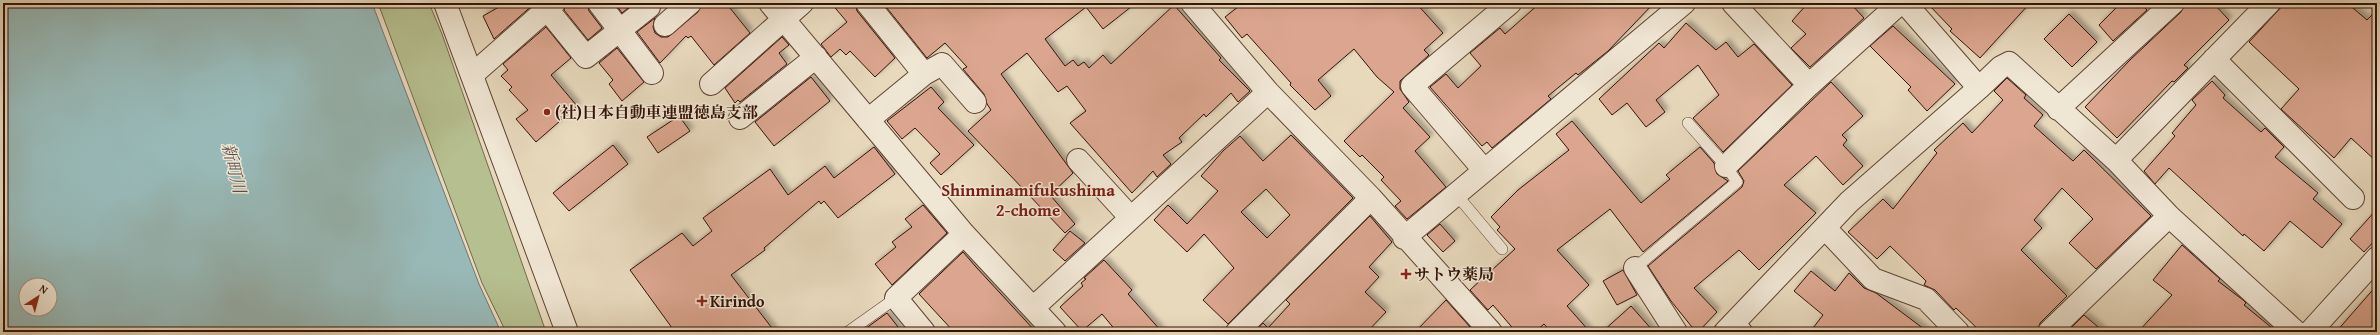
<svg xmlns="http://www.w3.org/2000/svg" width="2380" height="335" viewBox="0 0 2380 335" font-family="'Gentium Book Plus','Noto Serif JP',serif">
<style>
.green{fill:#b6bf90;stroke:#74684c}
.water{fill:#98b9b7;stroke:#707671;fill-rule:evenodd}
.building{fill:#dba58f;stroke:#331207;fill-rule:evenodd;filter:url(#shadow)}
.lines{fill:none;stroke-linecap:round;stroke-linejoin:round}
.service-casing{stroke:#604434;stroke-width:12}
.minor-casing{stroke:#604434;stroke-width:24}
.tertiary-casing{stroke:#604434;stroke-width:24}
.service{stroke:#f0e6d4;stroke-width:11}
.minor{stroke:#f0e6d4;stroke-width:22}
.tertiary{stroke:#f0e6d4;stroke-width:22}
.poi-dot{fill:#8f2418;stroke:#f0e6d4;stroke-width:1.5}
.labels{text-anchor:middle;stroke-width:3;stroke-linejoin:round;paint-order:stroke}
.poi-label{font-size:16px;font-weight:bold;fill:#331207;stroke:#f0e6d4;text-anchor:start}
.water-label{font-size:17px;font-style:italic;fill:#564c45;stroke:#f0e6d4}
.neighbourhood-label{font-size:17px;font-weight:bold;fill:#7a1f14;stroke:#f0e6d4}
</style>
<defs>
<filter id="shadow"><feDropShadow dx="3.5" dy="-3.5" stdDeviation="2" flood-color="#0004"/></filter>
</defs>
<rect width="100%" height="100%" fill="#e8d9bd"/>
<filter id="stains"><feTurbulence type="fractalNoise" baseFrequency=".005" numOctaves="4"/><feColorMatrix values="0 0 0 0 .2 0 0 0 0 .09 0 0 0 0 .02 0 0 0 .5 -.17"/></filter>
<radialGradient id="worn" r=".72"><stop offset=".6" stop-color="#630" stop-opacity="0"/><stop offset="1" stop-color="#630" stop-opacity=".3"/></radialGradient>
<path class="green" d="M 378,3 L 429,3 L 442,34 L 546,332 L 506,332 L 482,283 Z"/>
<path class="water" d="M 3,3 L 372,3 L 479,284 L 501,332 L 3,332 ZM 26,285 L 50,285 L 50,309 L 26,309 Z"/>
<path class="building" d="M 506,3 L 535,3 L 494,39 L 483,16 Z
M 566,3 L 587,3 L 589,11 L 602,28 L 588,40 L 564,10 Z
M 615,3 L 634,3 L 622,13 Z
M 702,3 L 726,3 L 750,33 L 714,65 L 691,36 L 688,38 L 686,36 L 660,63 L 637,32 L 655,18 L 653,27 L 655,33 L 661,37 L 668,37 L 698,12 Z
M 831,3 L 855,3 L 857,11 L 895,58 L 875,77 L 850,51 L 846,55 L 840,49 L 831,57 L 821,44 L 847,22 Z
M 883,3 L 1136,3 L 1103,29 L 1086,7 L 1045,39 L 1065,66 L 1073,60 L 1078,66 L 1084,62 L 1089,68 L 1103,55 L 1111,64 L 1174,5 L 1221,58 L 1219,60 L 1250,91 L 1238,102 L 1231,93 L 1206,117 L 1204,114 L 1179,138 L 1182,142 L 1163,155 L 1171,164 L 1157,177 L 1153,171 L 1132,193 L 1070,123 L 1086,111 L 1067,86 L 1058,92 L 1027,53 L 1001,74 L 1073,173 L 1050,195 L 1075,224 L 1065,233 L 968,131 L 991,110 L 987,104 L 984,94 L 963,69 L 967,67 L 945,43 L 927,58 Z
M 1243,3 L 1416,3 L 1443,33 L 1424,50 L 1429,55 L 1400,81 L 1400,89 L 1409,102 L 1403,108 L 1430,137 L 1415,151 L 1446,187 L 1407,219 L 1395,206 L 1401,201 L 1381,180 L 1384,177 L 1362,155 L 1360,157 L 1344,141 L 1394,92 L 1377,77 L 1354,49 L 1318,80 L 1331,96 L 1315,110 L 1290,85 L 1291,83 L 1247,34 L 1242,38 L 1225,17 Z
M 1540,3 L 1654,3 L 1608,51 L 1578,75 L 1576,73 L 1548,96 L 1551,99 L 1492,148 L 1487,142 L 1482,146 L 1430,87 L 1446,74 L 1458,88 L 1481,66 L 1470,53 L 1500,28 L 1505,34 Z
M 1808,3 L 1850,3 L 1864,18 L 1810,67 L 1791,48 L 1806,34 L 1792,21 Z
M 1927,3 L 2030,3 L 1980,58 L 1950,31 L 1952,29 Z
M 2121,3 L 2140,3 L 2147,10 L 2113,41 L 2099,25 Z
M 2185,3 L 2213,3 L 2229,20 L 2184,65 L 2188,68 L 2174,82 L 2172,81 L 2117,138 L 2085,107 L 2130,60 L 2181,12 Z
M 2285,3 L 2347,3 L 2367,20 L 2377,10 L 2377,162 L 2351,138 L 2334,158 L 2281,109 L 2299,89 L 2249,42 Z
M 2069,14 L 2097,42 L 2072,67 L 2044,39 Z
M 1686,23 L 1716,50 L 1726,42 L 1738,57 L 1754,44 L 1792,85 L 1723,152 L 1693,118 L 1719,95 L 1698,65 L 1656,100 L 1665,112 L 1646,127 L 1627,103 L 1612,115 L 1599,99 L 1659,43 L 1664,48 Z
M 1893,26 L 1955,84 L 1927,111 L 1908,90 L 1911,87 L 1870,46 Z
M 546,27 L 571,58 L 551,75 L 577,106 L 536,142 L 516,119 L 528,110 L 509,90 L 512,87 L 501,76 L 508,70 L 503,64 Z
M 782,37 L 789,45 L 779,53 L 787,64 L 740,102 L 738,100 L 735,103 L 725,88 Z
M 617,48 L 644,82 L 622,101 L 609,84 L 613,80 L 599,63 Z
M 811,77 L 830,101 L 774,146 L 755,122 Z
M 2007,78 L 2026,95 L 2024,98 L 2043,115 L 2034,126 L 2073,161 L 2084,150 L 2151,216 L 2096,269 L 2069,243 L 2093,219 L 2062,188 L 2034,220 L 2042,228 L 2021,250 L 2067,296 L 2040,323 L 2037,332 L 1981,332 L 1956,308 L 1954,310 L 1935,290 L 1924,285 L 1926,281 L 1890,246 L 1877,259 L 1848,232 L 1883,199 L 1893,209 L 1937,153 L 1934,150 L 1963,123 L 1972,133 L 2003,100 L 1994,91 Z
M 2212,81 L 2225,95 L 2223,98 L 2261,132 L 2265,128 L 2284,147 L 2275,157 L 2318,193 L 2313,199 L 2342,224 L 2322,248 L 2290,221 L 2264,251 L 2244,234 L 2243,236 L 2169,168 L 2155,184 L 2144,171 L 2175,136 L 2172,133 L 2196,105 L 2192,100 Z
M 1831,82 L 1863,116 L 1842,135 L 1847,140 L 1843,145 L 1863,166 L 1843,185 L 1816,156 L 1784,185 L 1816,213 L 1759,270 L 1739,250 L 1694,288 L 1717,312 L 1698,332 L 1696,332 L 1671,301 L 1648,266 L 1742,187 L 1744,181 L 1738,171 Z
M 931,87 L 944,102 L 938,108 L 974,145 L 941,175 L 930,163 L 940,154 L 915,128 L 902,139 L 887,121 Z
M 679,116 L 690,131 L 658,153 L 647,137 Z
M 1572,121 L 1641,203 L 1670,179 L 1666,175 L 1700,147 L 1714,163 L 1717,174 L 1728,181 L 1643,252 L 1610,209 L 1557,250 L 1589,285 L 1567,306 L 1590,332 L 1551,332 L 1544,324 L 1535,332 L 1516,332 L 1493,305 L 1488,310 L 1470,290 L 1515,249 L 1497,230 L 1500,227 L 1491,217 L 1518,190 L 1569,150 L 1556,134 Z
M 1291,135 L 1353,198 L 1228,324 L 1203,300 L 1234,268 L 1204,234 L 1187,252 L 1154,220 L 1168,205 L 1187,224 L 1218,191 L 1201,176 L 1223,151 L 1240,136 L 1263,161 ZM 1266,189 L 1290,215 L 1267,238 L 1241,212 Z
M 613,145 L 628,164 L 569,211 L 553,193 Z
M 874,147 L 895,174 L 838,218 L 824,201 L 821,204 L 819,201 L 764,248 L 765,250 L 731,275 L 775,332 L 675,332 L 630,270 L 682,233 L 693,246 L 712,231 L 703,218 L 770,169 L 788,195 L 825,166 L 834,178 Z
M 923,205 L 947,233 L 892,285 L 875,264 L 896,247 L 892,242 L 912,227 L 905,219 Z
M 2377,209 L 2377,238 L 2364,252 L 2350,239 Z
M 1370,216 L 1392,242 L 1369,267 L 1379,277 L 1365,292 L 1386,312 L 1367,332 L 1255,332 L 1263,323 L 1268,328 L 1290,304 L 1286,300 Z
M 1440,224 L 1455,241 L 1443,252 L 1427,235 Z
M 1070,231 L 1085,243 L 1065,261 L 1053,250 Z
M 2182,245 L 2220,279 L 2218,281 L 2243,300 L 2246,303 L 2244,305 L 2277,332 L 2138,332 L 2172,295 L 2153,280 Z
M 963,252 L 976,267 L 1036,332 L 954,332 L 919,294 Z
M 1104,260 L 1132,290 L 1128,294 L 1162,332 L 1117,332 L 1102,314 L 1082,331 L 1060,307 L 1083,286 L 1081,283 L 1086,279 L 1084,278 Z
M 1623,270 L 1637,295 L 1617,305 L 1603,281 Z
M 1811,271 L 1835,291 L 1849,273 L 1864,288 L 1876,293 L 1928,332 L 1810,332 L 1823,315 L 1794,291 Z
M 2377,285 L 2377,332 L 2336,332 Z
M 1446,300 L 1470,327 L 1465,332 L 1415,332 Z
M 1631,306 L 1654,332 L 1602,332 Z
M 887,313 L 902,332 L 861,332 L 865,329 Z
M 2084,315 L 2104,332 L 2067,332 Z"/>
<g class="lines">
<defs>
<path id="service" d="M 1456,194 L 1502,249
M 1635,268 L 1737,182 L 1726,166 L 1688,123
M 848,332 L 896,298"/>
<path id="minor" d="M 599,3 L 652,73
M 770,3 L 964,234 L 1055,332
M 867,3 L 924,74
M 1192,3 L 1268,92 L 1371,198 L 1491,332
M 1733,3 L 1809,85 L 1900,3
M 1905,3 L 1979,88 L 2001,67 L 2009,63 L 2116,160 L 2169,216 L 2296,332
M 547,9 L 586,57 L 649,7
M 665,25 L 690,3
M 2214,59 L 2353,198
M 472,75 L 554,3
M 711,84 L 802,3
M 2058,109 L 2173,3
M 740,118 L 816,57
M 868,120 L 924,74 L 942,64 L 975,102
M 1078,160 L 1131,218
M 2116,160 L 2269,3
M 1726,166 L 1809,85
M 1484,170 L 1412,86 L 1510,3
M 1825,228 L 1873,279 L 1926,299 L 1958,332
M 1404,238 L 1684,3
M 1635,268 L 1676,332
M 1033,308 L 1268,92
M 924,332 L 896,298 L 964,234
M 1237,332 L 1371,198
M 1725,332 L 1849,202 L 1979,88
M 2049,332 L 2169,216
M 2310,332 L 2377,258"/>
<path id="tertiary" d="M 445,3 L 567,332
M 1733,324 L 1741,332"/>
</defs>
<use href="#service" class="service-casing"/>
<use href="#minor" class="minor-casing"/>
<use href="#tertiary" class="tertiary-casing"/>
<use href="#service" class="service"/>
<use href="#minor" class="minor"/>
<use href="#tertiary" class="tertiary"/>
</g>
<g class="poi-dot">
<circle cx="547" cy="112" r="4"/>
<path d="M1404 268h4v4h4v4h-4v4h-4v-4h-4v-4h4z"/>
<path d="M700 295h4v4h4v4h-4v4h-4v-4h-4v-4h4z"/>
</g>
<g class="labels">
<g class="poi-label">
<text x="555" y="118">(社)日本自動車連盟徳島支部</text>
<text x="1414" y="280">サトウ薬局</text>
<text x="710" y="307">Kirindo</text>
</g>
<g class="water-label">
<text transform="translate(234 168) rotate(76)" y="6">新町川</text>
</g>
<g class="neighbourhood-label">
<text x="1028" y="196">Shinminamifukushima<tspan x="1028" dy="20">2-chome</tspan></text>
</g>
</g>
<rect width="2380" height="335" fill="none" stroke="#e8d9bd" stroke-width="16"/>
<rect x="4" y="4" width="2372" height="327" fill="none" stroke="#331207" stroke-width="2"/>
<rect x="8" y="8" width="2364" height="319" fill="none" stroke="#331207"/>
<g transform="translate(38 297) rotate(36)"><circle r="19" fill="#f0e6d4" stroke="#a49182"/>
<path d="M0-3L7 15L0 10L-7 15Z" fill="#8f2418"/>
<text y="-6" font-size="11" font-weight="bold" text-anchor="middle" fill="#331207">N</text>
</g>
<rect width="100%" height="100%" filter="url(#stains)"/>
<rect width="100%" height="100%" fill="url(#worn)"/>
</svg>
